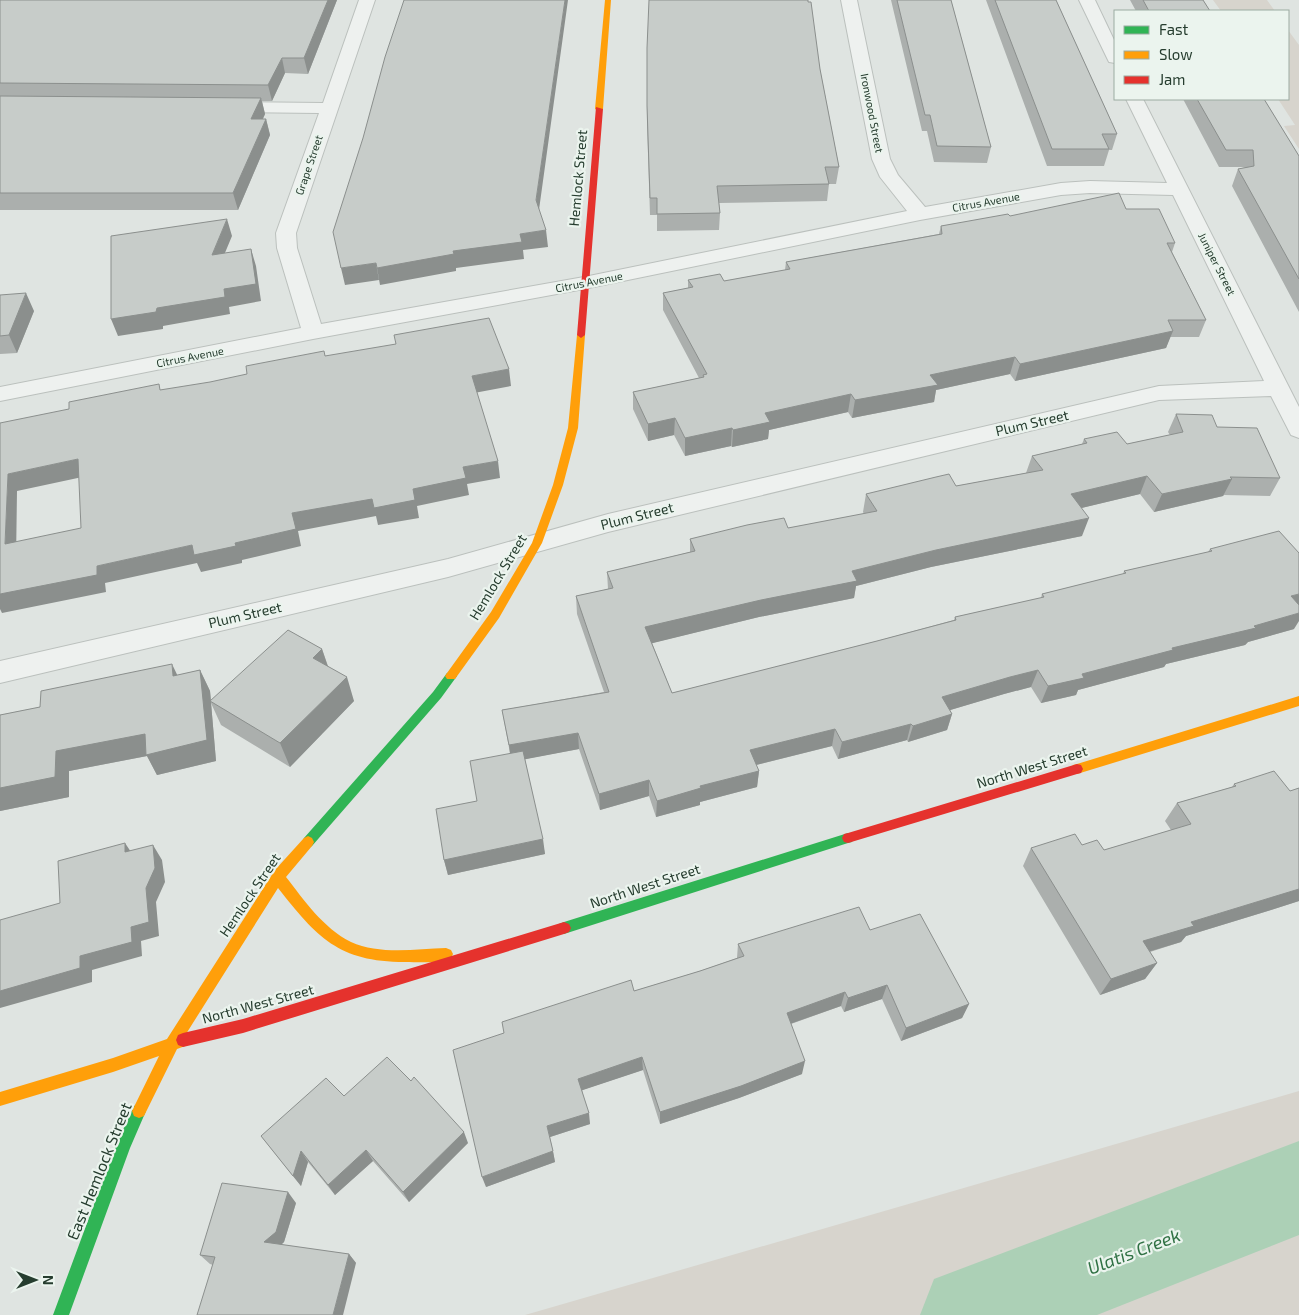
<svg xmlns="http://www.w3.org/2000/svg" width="1299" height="1315" viewBox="0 0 1299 1315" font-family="'Exo 2',sans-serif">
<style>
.green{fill:#d7d4cd}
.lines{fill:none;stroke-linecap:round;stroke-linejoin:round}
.river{fill:#acd0b6;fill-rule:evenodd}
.street-casing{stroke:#bbc0bd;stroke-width:2}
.street{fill:#eef1ef;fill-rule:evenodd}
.fast{fill:#30b455;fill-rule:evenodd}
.slow{fill:#ff9f0a;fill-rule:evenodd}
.jam{fill:#e5322d;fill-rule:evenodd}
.wall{fill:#abafad}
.shaded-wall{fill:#8b8f8d}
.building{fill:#c7ccc9;stroke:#8b8f8d;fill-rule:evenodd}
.labels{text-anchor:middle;stroke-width:4.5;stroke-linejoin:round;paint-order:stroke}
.far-street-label{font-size:11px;fill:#263d2f;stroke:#ebf4ee}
.street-label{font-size:14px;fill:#263d2f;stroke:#ebf4ee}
.near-street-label{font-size:16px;fill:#263d2f;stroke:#ebf4ee}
.near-water-label{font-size:18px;font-style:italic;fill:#307144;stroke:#ebf4ee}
</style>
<rect width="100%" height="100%" fill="#dfe4e1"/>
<path class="green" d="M 1213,0 L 1267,0 L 1275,11 L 1221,11 Z
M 1288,30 L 1299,45 L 1299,149 L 1284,126 L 1295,125 L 1278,99 L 1288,99 Z
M 1299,1091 L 1299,1315 L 525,1315 Z"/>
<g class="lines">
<path class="river" d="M 1299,1141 L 1299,1235 L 1097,1315 L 920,1315 L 934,1279 Z"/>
<defs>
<path id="street" d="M 359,0 L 375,0 L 296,233 L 297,248 L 321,324 L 584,277 L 907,211 L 880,177 L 872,159 L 841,0 L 857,0 L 890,159 L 898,175 L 925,207 L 1061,183 L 1090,181 L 1167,183 L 1126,99 L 1143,99 L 1299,407 L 1299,438 L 1291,435 L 1271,396 L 1159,400 L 608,532 L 448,577 L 0,683 L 0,661 L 448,559 L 608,514 L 1159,386 L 1264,381 L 1173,195 L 1090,193 L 1061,195 L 920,220 L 584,289 L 313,339 L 0,401 L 0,387 L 301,328 L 277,248 L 276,233 L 319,113 L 226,112 L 220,111 L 217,107 L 220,103 L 226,102 L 323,103 Z
M 1079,0 L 1095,0 L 1115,42 L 1115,63 L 1109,62 L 1107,58 Z"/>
</defs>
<use href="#street" class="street-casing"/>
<use href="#street" class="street"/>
<path class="fast" d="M 451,672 L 455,673 L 457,676 L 441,698 L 312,846 L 308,848 L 304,846 L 302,842 L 304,838 L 433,692 L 447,673 Z
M 848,833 L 852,834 L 854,838 L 852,842 L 848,843 L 564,934 L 559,932 L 557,928 L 559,924 L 564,922 Z
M 139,1104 L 144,1106 L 146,1111 L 130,1148 L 69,1315 L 53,1315 L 116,1145 L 134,1106 Z"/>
<path class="slow" d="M 605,0 L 611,0 L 603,109 L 599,111 L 595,109 Z
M 581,332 L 585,335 L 578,428 L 563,485 L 542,543 L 499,618 L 455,679 L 447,679 L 445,676 L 447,673 L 491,612 L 532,543 L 553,485 L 568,428 L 577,335 Z
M 1299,696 L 1299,706 L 1077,774 L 1073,773 L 1071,769 L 1073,765 L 1077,764 Z
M 308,836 L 312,838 L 314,842 L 312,846 L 286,877 C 304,900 323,928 351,942 C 379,955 416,949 446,948 L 451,950 L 453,954 L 451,958 C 437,964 419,962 405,962 C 338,962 317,937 278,888 L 186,1034 L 190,1040 L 188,1045 L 177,1049 L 144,1116 L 139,1118 L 134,1116 L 132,1111 L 159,1056 L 113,1072 L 0,1106 L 0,1092 L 113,1058 L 167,1039 L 275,870 L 304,838 Z"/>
<path class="jam" d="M 596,107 L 603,109 L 585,335 L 581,338 L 577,335 Z
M 1077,764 L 1081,765 L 1083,769 L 1081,773 L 1077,774 L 848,843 L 844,842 L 842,838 L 844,834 L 848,833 Z
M 564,922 L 569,924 L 571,928 L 569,932 L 564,934 L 243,1033 L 183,1047 L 178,1045 L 176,1040 L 178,1035 L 183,1033 L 243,1019 Z"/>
</g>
<path class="wall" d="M 0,0 L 337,0 L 308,74 L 285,73 L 272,101 L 262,101 L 265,114 L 263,119 L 266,119 L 270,135 L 238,210 L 0,210 Z
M 891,0 L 951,0 L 991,147 L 987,163 L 934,162 L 927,131 L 922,131 Z
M 986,0 L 1056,0 L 1117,134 L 1112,150 L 1109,150 L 1104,166 L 1047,166 Z
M 1130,0 L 1203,0 L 1210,11 L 1136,11 Z
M 808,2 L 820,69 L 839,167 L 836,184 L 829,184 L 827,201 L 719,203 L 720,213 L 719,230 L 657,231 L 657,215 L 650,215 L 647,123 L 647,48 Z
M 1183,99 L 1264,99 L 1299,156 L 1299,312 L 1232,186 L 1238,169 L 1246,167 L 1219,167 Z
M 1126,209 L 1175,243 L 1172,252 L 1206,320 L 1199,337 L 1170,337 L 1166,348 L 1015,381 L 1010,374 L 936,390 L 934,402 L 852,418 L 848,412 L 769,430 L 768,439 L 732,447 L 731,446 L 685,456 L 674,435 L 648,441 L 633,409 L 633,392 L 699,378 L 663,310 L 663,293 L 688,288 L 688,280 L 724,281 L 785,270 L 786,262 L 939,234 L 941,226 L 1010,216 Z
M 0,295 L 34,311 L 17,353 L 0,354 Z
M 1176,414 L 1217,427 L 1280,478 L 1270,496 L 1224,495 L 1223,496 L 1154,512 L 1140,494 L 1081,508 L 1082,536 L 931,567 L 856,586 L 854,598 L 759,617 L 652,643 L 672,693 L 877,641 L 954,620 L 955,617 L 1041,598 L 1042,594 L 1123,574 L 1124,571 L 1208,552 L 1210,549 L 1294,629 L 1248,642 L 1245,645 L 1166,664 L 1164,667 L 1078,690 L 1076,695 L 1041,703 L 1031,687 L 1004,694 L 950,710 L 952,714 L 947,730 L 908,742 L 907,740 L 838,759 L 832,746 L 756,765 L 759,771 L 757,787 L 700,802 L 700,805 L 656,817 L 649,796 L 600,810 L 579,749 L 525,759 L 545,854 L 448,875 L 444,860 L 477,801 L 510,753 L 502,710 L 604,692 L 577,614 L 576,596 L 608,589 L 607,572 L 690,552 L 690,539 L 788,528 L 864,514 L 863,512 L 866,494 L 956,486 L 1026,473 L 1032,456 L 1082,444 L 1084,439 L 1127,444 L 1170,435 L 1168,432 Z
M 322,649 L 328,666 L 354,701 L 290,767 L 221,725 L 211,703 L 216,761 L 157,775 L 147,756 L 69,771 L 69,797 L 0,811 L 0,715 L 40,707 L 200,670 L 210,691 L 211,700 Z
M 1234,784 L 1290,791 L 1299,788 L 1299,901 L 1271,910 L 1186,936 L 1181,942 L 1150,952 L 1157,963 L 1145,979 L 1100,995 L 1023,866 L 1031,848 L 1082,845 L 1104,850 L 1171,830 L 1165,821 L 1177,803 L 1232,787 Z
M 870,930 L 969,1004 L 962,1018 L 901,1041 L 882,999 L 844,1012 L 841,1006 L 791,1024 L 802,1074 L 739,1098 L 660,1124 L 643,1070 L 582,1090 L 590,1124 L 550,1137 L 555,1162 L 486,1187 L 634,991 L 700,971 L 737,958 L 738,944 Z
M 344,1096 L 468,1143 L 409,1202 L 373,1161 L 335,1195 L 308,1162 L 301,1186 L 261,1136 Z
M 296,1203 L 284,1242 L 281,1245 L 349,1254 L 356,1263 L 213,1265 L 210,1264 L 200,1255 Z"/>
<path class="shaded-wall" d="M 328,0 L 337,0 L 308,74 L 304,58 Z
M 565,0 L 568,0 L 538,217 L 536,200 Z
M 282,58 L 285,73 L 272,101 L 268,85 Z
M 261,98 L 265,114 L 255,135 L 251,119 Z
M 266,119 L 270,135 L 238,210 L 233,193 Z
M 227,219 L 232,236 L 217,272 L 212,255 Z
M 546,230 L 548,247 L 523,250 L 524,259 L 456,268 L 456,271 L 380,285 L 377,268 L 453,251 L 520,234 Z
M 251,249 L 256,266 L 261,301 L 229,307 L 230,314 L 163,326 L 163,329 L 118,336 L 111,319 L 157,308 L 224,289 Z
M 376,263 L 379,280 L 345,285 L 341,268 Z
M 26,293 L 34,311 L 17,353 L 9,335 Z
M 1173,331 L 1166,348 L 1015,381 L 1020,364 Z
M 1015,357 L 1010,374 L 936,390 L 934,402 L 852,418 L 855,400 L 930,375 Z
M 509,369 L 511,386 L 474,393 L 472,376 Z
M 851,394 L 848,412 L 769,430 L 768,439 L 732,447 L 733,430 L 765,413 Z
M 675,418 L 674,435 L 648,441 L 648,424 Z
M 732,428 L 731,446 L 685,456 L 685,438 Z
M 78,459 L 87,476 L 17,491 L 16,562 L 5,544 L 8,474 Z
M 498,461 L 500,478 L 467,484 L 469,495 L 417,506 L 419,518 L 378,525 L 376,516 L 298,531 L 301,546 L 242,560 L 242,563 L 201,572 L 197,563 L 105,583 L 106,592 L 2,613 L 0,609 L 0,594 L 97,566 L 192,545 L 235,543 L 292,513 L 413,489 L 463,467 Z
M 1147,476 L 1140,494 L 1065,512 L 1071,494 Z
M 1232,479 L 1223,496 L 1154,512 L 1162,494 Z
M 1089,518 L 1082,536 L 931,567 L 856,586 L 854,598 L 759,617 L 645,645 L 645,627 L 852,571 L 936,550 Z
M 1299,594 L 1299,608 L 1291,596 Z
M 1299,613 L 1299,621 L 1294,629 L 1248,642 L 1245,645 L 1166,664 L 1164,667 L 1078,690 L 1076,695 L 1041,703 L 1048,686 L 1082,674 L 1172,648 Z
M 322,649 L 330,673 L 313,658 Z
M 172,664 L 182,685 L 173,676 Z
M 200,670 L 210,691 L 216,761 L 157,775 L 147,756 L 69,771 L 69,797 L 0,811 L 0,788 L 56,751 Z
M 1038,670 L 1031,687 L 1004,694 L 937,714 L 942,697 L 1010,677 Z
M 347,677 L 354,701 L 290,767 L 280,743 Z
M 952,714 L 947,730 L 908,742 L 913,726 Z
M 911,724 L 907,740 L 838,759 L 842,742 Z
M 835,729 L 832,746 L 748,767 L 750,750 Z
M 578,733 L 579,749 L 511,762 L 509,745 Z
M 759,771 L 757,787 L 700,802 L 700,805 L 656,817 L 657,801 L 700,786 Z
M 649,780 L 649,796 L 600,810 L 599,794 Z
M 543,839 L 545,854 L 448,875 L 444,860 Z
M 125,843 L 135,858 L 125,852 Z
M 153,845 L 162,860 L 165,882 L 156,902 L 159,936 L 141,941 L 142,956 L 92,970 L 92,982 L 0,1008 L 0,991 L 80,956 L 131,927 L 146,888 Z
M 1299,889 L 1299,901 L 1271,910 L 1186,936 L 1181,942 L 1131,957 L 1143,941 L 1191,922 Z
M 1157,963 L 1145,979 L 1100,995 L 1111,979 Z
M 887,985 L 882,999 L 844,1012 L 848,998 Z
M 845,992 L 841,1006 L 784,1026 L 787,1013 Z
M 969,1004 L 962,1018 L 901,1041 L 906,1028 Z
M 642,1057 L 643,1070 L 580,1091 L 578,1079 Z
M 805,1061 L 802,1074 L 739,1098 L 660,1124 L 660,1112 Z
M 589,1113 L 590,1124 L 550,1137 L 547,1126 Z
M 464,1132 L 468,1143 L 409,1202 L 403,1192 Z
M 366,1150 L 373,1161 L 335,1195 L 328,1185 Z
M 301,1151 L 308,1162 L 301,1186 L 293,1176 Z
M 553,1151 L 555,1162 L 486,1187 L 482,1177 Z
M 288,1192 L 296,1203 L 284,1242 L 273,1252 L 264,1242 Z
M 349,1254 L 356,1263 L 343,1315 L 333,1315 Z"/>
<path class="building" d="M 0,0 L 328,0 L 304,58 L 282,58 L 268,85 L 0,83 Z
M 404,0 L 565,0 L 536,200 L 546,230 L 520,234 L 522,242 L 453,251 L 454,254 L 377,268 L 376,263 L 341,268 L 333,232 L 363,138 L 385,57 Z
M 649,0 L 808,0 L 808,2 L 811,2 L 820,69 L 839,167 L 825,167 L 829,184 L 717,186 L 720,213 L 657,214 L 657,198 L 650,198 L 647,106 L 647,48 Z
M 897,0 L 951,0 L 991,147 L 937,146 L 930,115 L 925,115 Z
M 995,0 L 1056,0 L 1117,134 L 1102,134 L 1109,149 L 1052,149 Z
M 1143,0 L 1203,0 L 1210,11 L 1149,11 Z
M 0,96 L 261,98 L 251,119 L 266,119 L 233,193 L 0,193 Z
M 1197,99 L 1264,99 L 1299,156 L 1299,279 L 1238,169 L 1254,166 L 1253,150 L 1226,150 Z
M 1119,193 L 1126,209 L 1159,209 L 1175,243 L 1167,243 L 1206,320 L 1168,320 L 1173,331 L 1020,364 L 1015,357 L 930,375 L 938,385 L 855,400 L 851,394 L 765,413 L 770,422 L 733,430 L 732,428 L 685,438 L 675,418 L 648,424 L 633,392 L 704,377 L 703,375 L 707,374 L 663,293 L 693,287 L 688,280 L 720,274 L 724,281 L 790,269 L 786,262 L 942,234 L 941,226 L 1008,214 L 1010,216 Z
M 227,219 L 212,255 L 251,249 L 256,284 L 224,289 L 225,297 L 157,308 L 156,312 L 111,319 L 111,236 Z
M 26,293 L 9,335 L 0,336 L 0,295 Z
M 489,318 L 509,369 L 472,376 L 498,461 L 463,467 L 466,478 L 413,489 L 415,500 L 374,508 L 372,499 L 292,513 L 296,529 L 235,543 L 236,546 L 194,555 L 192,545 L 97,566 L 97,575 L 0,594 L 0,423 L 69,409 L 69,402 L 159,384 L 160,390 L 210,382 L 247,374 L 246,366 L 324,351 L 325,356 L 396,344 L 394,335 ZM 78,459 L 81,528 L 5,544 L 8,474 Z
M 1176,414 L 1212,415 L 1217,427 L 1257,428 L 1280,478 L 1230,477 L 1232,479 L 1162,494 L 1147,476 L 1071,494 L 1089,518 L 936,550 L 852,571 L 857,581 L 761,600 L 645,627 L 672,693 L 877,641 L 956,620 L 955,617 L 1044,597 L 1042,594 L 1126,573 L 1124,571 L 1212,551 L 1210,549 L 1279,531 L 1299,553 L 1299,594 L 1291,596 L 1299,605 L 1299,613 L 1254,626 L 1256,628 L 1172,648 L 1173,650 L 1082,674 L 1084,678 L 1048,686 L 1038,670 L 1010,677 L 942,697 L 952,714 L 913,726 L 911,724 L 842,742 L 835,729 L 750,750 L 759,771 L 700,786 L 701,788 L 657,801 L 649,780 L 599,794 L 578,733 L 509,745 L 502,710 L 609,692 L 576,596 L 613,588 L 607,572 L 695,551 L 690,539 L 747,525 L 784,518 L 788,528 L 877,511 L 866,494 L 936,477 L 949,474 L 956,486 L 1043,470 L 1032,456 L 1087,443 L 1084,439 L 1117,432 L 1127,444 L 1183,432 Z
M 288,630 L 322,649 L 313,658 L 347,677 L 280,743 L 210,701 Z
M 172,664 L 173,676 L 200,670 L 207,740 L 146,755 L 145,734 L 56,751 L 55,777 L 0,788 L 0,715 L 40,707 L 41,691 Z
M 523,751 L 543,839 L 444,860 L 436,809 L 477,801 L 470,761 Z
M 1274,771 L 1290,791 L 1299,788 L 1299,889 L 1191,922 L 1194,926 L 1143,941 L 1157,963 L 1111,979 L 1031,848 L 1075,834 L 1082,845 L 1097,840 L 1104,850 L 1191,824 L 1177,803 L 1236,786 L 1234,784 Z
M 125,843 L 125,852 L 153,845 L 155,868 L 146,888 L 149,922 L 131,927 L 132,942 L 80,956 L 80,968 L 0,991 L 0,920 L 60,903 L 58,861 Z
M 859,907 L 870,930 L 920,914 L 969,1004 L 906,1028 L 887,985 L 848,998 L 845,992 L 787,1013 L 805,1061 L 741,1086 L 660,1112 L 642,1057 L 578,1079 L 589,1113 L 547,1126 L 553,1151 L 482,1177 L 453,1050 L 504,1033 L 502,1022 L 631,980 L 634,991 L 700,971 L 744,956 L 738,944 Z
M 387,1057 L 411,1081 L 414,1077 L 464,1132 L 403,1192 L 366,1150 L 328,1185 L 301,1151 L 293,1176 L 261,1136 L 326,1078 L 344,1096 Z
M 222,1183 L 288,1192 L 276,1232 L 264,1242 L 349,1254 L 333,1315 L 197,1315 L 215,1257 L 200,1255 Z"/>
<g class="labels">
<g class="far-street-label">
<text transform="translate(872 113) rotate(79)" y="4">Ironwood Street</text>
<text transform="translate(309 165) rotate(-71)" y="4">Grape Street</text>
<text transform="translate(986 202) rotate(-10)" y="4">Citrus Avenue</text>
<text transform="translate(1217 264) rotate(63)" y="4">Juniper Street</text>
<text transform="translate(589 282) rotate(-11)" y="4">Citrus Avenue</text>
<text transform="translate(190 357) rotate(-11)" y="4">Citrus Avenue</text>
</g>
<g class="street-label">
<text transform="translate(578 178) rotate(-85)" y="5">Hemlock Street</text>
<text transform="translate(1032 423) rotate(-13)" y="5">Plum Street</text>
<text transform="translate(637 516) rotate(-14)" y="5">Plum Street</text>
<text transform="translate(498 577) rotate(-59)" y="5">Hemlock Street</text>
<text transform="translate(245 615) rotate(-13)" y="5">Plum Street</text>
<text transform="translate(1032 767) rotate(-17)" y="5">North West Street</text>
<text transform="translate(645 886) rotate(-18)" y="5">North West Street</text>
<text transform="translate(250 895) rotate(-56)" y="5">Hemlock Street</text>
<text transform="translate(258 1004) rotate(-15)" y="5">North West Street</text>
</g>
<g class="near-street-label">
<text transform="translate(99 1171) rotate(-68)" y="6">East Hemlock Street</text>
</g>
<g class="near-water-label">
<text transform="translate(1134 1252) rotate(-21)" y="6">Ulatis Creek</text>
</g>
</g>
<rect x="1114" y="10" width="175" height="90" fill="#ebf4ee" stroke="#9caba2"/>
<rect x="1124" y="26" width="25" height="8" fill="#30b455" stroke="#9caba2"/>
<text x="1159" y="35" font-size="15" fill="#263d2f">Fast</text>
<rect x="1124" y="51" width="25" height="8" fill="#ff9f0a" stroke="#9caba2"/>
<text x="1159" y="60" font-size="15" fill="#263d2f">Slow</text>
<rect x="1124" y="76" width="25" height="8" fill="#e5322d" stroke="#9caba2"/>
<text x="1159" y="85" font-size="15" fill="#263d2f">Jam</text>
<g transform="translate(35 1280) rotate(90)" stroke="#ebf4ee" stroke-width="4" paint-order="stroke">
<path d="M0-4L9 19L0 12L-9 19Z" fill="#263d2f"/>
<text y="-8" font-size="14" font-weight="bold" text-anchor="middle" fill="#263d2f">N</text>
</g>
</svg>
